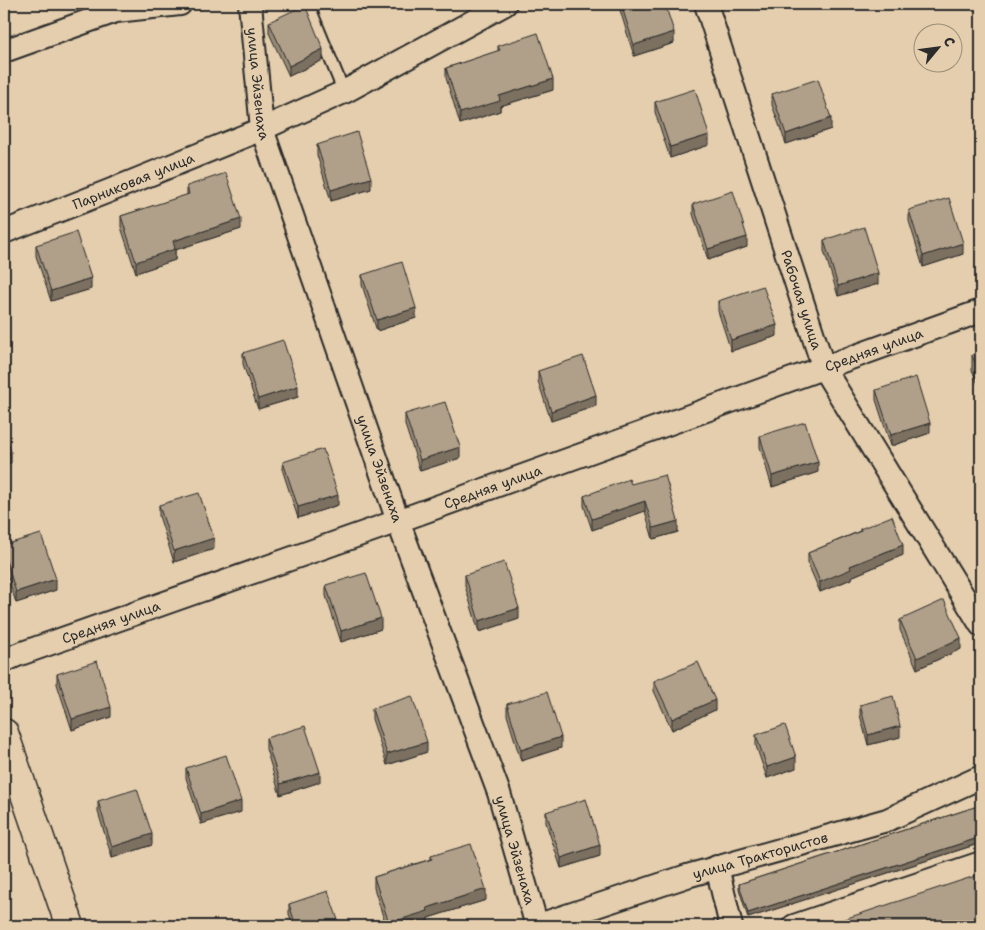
<svg xmlns="http://www.w3.org/2000/svg" width="985" height="930" viewBox="0 0 985 930" font-family="'Shantell Sans',sans-serif">
<style>
.lines{fill:none;stroke-linecap:round;stroke-linejoin:round}
.lane-casing{stroke:#2b2b2b;stroke-width:15}
.street-casing{stroke:#2b2b2b;stroke-width:26}
.secondary-casing{stroke:#2b2b2b;stroke-width:31}
.lane{stroke:#e4cead;stroke-width:11}
.street{stroke:#e4cead;stroke-width:22}
.secondary{stroke:#e4cead;stroke-width:28}
.wall{fill:#978a76;stroke:#2b2b2b}
.shaded-wall{fill:#7b7060;stroke:#2b2b2b}
.building{fill:#b0a089;stroke:#2b2b2b}
.labels{text-anchor:middle;stroke-width:4.5;stroke-linejoin:round;paint-order:stroke}
.street-label{font-size:14px;fill:#2b2b2b;stroke:#e4cead}
</style>
<rect width="100%" height="100%" fill="#e4cead"/>
<filter id="ink" filterUnits="userSpaceOnUse"><feTurbulence type="fractalNoise" baseFrequency=".02" numOctaves="2"/><feDisplacementMap in="SourceGraphic" scale="10" xChannelSelector="R" yChannelSelector="G"/><feConvolveMatrix kernelMatrix="1 2 1 2 8 2 1 2 1" color-interpolation-filters="sRGB"/></filter>
<g filter="url(#ink)">
<g class="lines">
<defs>
<path id="lane" d="M 308,4 L 344,92"/>
<g id="street">
<path id="s1" d="M 250,4 L 262,129 L 398,521 L 499,793 L 537,926"/>
<path id="s2" d="M 706,4 L 824,369 L 981,625"/>
<path d="M 4,51 L 116,11 L 180,4"/>
<path id="s3" d="M 4,232 L 109,191 L 262,129 L 344,92 L 505,4"/>
<path id="s4" d="M 4,661 L 17,655 L 398,521 L 981,311"/>
<path d="M 717,867 L 731,926"/>
<path id="s5" d="M 536,926 L 687,876 L 887,820 L 981,777"/>
<path d="M 794,926 L 981,863"/>
</g>
<path id="secondary" d="M 4,733 L 70,926"/>
</defs>
<use href="#lane" class="lane-casing"/>
<use href="#street" class="street-casing"/>
<use href="#secondary" class="secondary-casing"/>
<use href="#lane" class="lane"/>
<use href="#street" class="street"/>
<use href="#secondary" class="secondary"/>
</g>
<path class="wall" d="M 620,4 L 665,4 L 674,43 L 634,56 L 620,10 Z
M 269,22 L 323,60 L 289,76 L 269,33 Z
M 498,46 L 553,90 L 500,106 L 500,111 L 460,124 L 446,78 L 446,68 L 498,51 Z
M 772,94 L 831,129 L 786,144 L 772,105 Z
M 655,102 L 709,145 L 670,158 L 655,112 Z
M 317,145 L 371,189 L 331,201 L 317,155 Z
M 187,186 L 241,229 L 175,250 L 175,260 L 136,273 L 121,227 L 121,216 L 187,195 Z
M 693,204 L 747,247 L 708,260 L 693,214 Z
M 909,210 L 963,254 L 923,267 L 909,221 Z
M 824,240 L 878,284 L 838,296 L 824,251 Z
M 36,245 L 91,289 L 51,301 L 36,256 Z
M 362,275 L 416,318 L 377,331 L 362,285 Z
M 718,301 L 777,336 L 731,351 L 718,311 Z
M 981,351 L 981,391 L 972,370 L 972,355 Z
M 243,353 L 298,397 L 258,409 L 243,364 Z
M 538,371 L 596,406 L 551,421 L 538,381 Z
M 876,390 L 930,433 L 891,446 L 876,400 Z
M 405,414 L 460,458 L 420,471 L 405,425 Z
M 760,436 L 818,472 L 772,487 L 760,447 Z
M 283,462 L 338,505 L 298,518 L 283,472 Z
M 631,484 L 678,532 L 653,539 L 645,511 L 592,530 L 584,506 L 584,496 Z
M 159,505 L 214,549 L 174,562 L 159,516 Z
M 860,529 L 903,555 L 851,577 L 851,579 L 820,592 L 808,564 L 808,553 L 860,531 Z
M 4,545 L 56,590 L 16,603 L 4,565 Z
M 465,575 L 519,619 L 479,632 L 465,586 Z
M 326,585 L 381,629 L 341,642 L 326,596 Z
M 900,620 L 961,649 L 917,669 L 900,630 Z
M 57,674 L 111,717 L 72,730 L 57,684 Z
M 654,681 L 715,710 L 672,730 L 654,691 Z
M 507,704 L 561,748 L 521,761 L 507,715 Z
M 860,705 L 900,737 L 868,745 L 860,715 Z
M 372,709 L 427,752 L 387,765 L 372,719 Z
M 756,735 L 796,768 L 767,778 L 756,746 Z
M 266,738 L 320,782 L 280,795 L 266,749 Z
M 186,768 L 241,812 L 201,824 L 186,778 Z
M 98,801 L 152,845 L 112,858 L 98,812 Z
M 981,805 L 981,843 L 748,918 L 739,889 L 739,884 Z
M 546,812 L 600,856 L 561,868 L 546,823 Z
M 431,856 L 486,900 L 428,918 L 428,921 L 412,926 L 386,926 L 374,888 L 374,877 L 431,859 Z
M 289,904 L 340,926 L 293,926 L 289,914 Z"/>
<path class="shaded-wall" d="M 674,32 L 674,43 L 634,56 L 634,45 Z
M 323,49 L 323,60 L 289,76 L 289,66 Z
M 553,79 L 553,90 L 500,106 L 500,111 L 460,124 L 460,113 L 499,96 Z
M 831,118 L 831,129 L 786,144 L 786,134 Z
M 709,135 L 709,145 L 670,158 L 670,147 Z
M 371,178 L 371,189 L 331,201 L 331,190 Z
M 241,219 L 241,229 L 175,250 L 175,260 L 136,273 L 136,262 L 173,241 Z
M 747,237 L 747,247 L 708,260 L 708,249 Z
M 963,243 L 963,254 L 923,267 L 923,256 Z
M 878,273 L 878,284 L 838,296 L 838,286 Z
M 91,278 L 91,289 L 51,301 L 51,291 Z
M 416,308 L 416,318 L 377,331 L 377,320 Z
M 777,325 L 777,336 L 731,351 L 731,340 Z
M 298,386 L 298,397 L 258,409 L 258,399 Z
M 596,395 L 596,406 L 551,421 L 551,411 Z
M 930,423 L 930,433 L 891,446 L 891,435 Z
M 460,447 L 460,458 L 420,471 L 420,460 Z
M 11,452 L 11,463 L 4,465 L 4,454 Z
M 818,462 L 818,472 L 772,487 L 772,476 Z
M 338,495 L 338,505 L 298,518 L 298,507 Z
M 645,501 L 645,511 L 592,530 L 592,519 Z
M 678,521 L 678,532 L 653,539 L 653,528 Z
M 214,538 L 214,549 L 174,562 L 174,551 Z
M 903,545 L 903,555 L 851,577 L 851,579 L 820,592 L 820,582 L 850,566 Z
M 56,579 L 56,590 L 16,603 L 16,592 Z
M 519,608 L 519,619 L 479,632 L 479,621 Z
M 381,618 L 381,629 L 341,642 L 341,631 Z
M 961,638 L 961,649 L 917,669 L 917,658 Z
M 715,700 L 715,710 L 672,730 L 672,719 Z
M 111,707 L 111,717 L 72,730 L 72,719 Z
M 900,726 L 900,737 L 868,745 L 868,735 Z
M 561,737 L 561,748 L 521,761 L 521,750 Z
M 427,742 L 427,752 L 387,765 L 387,754 Z
M 796,757 L 796,768 L 767,778 L 767,767 Z
M 320,772 L 320,782 L 280,795 L 280,784 Z
M 241,801 L 241,812 L 201,824 L 201,814 Z
M 152,834 L 152,845 L 112,858 L 112,847 Z
M 981,837 L 981,843 L 748,918 L 748,913 Z
M 600,845 L 600,856 L 561,868 L 561,858 Z
M 486,889 L 486,900 L 428,918 L 428,921 L 412,926 L 389,926 L 389,923 L 427,908 Z"/>
<path class="building" d="M 621,4 L 665,4 L 674,32 L 634,45 Z
M 305,5 L 323,49 L 289,66 L 269,22 Z
M 538,33 L 553,79 L 499,96 L 500,101 L 460,113 L 446,68 L 500,50 L 498,46 Z
M 818,79 L 831,118 L 786,134 L 772,94 Z
M 695,89 L 709,135 L 670,147 L 655,102 Z
M 357,132 L 371,178 L 331,190 L 317,145 Z
M 226,173 L 241,219 L 173,241 L 175,249 L 136,262 L 121,216 L 189,194 L 187,186 Z
M 733,191 L 747,237 L 708,249 L 693,204 Z
M 949,198 L 963,243 L 923,256 L 909,210 Z
M 864,227 L 878,273 L 838,286 L 824,240 Z
M 76,232 L 91,278 L 51,291 L 36,245 Z
M 402,262 L 416,308 L 377,320 L 362,275 Z
M 763,286 L 777,325 L 731,340 L 718,301 Z
M 283,340 L 298,386 L 258,399 L 243,353 Z
M 981,351 L 981,376 L 972,355 Z
M 583,356 L 596,395 L 551,411 L 538,371 Z
M 916,377 L 930,423 L 891,435 L 876,390 Z
M 445,402 L 460,447 L 420,460 L 405,414 Z
M 805,422 L 818,462 L 772,476 L 760,436 Z
M 4,430 L 11,452 L 4,454 Z
M 323,449 L 338,495 L 298,507 L 283,462 Z
M 665,475 L 678,521 L 653,528 L 645,501 L 592,519 L 584,496 L 629,479 L 631,484 Z
M 199,493 L 214,538 L 174,551 L 159,505 Z
M 892,516 L 903,545 L 850,566 L 851,569 L 820,582 L 808,553 L 861,531 L 860,529 Z
M 41,534 L 56,579 L 16,592 L 4,554 L 4,545 Z
M 504,562 L 519,608 L 479,621 L 465,575 Z
M 366,573 L 381,618 L 341,631 L 326,585 Z
M 944,600 L 961,638 L 917,658 L 900,620 Z
M 97,661 L 111,707 L 72,719 L 57,674 Z
M 698,662 L 715,700 L 672,719 L 654,681 Z
M 547,692 L 561,737 L 521,750 L 507,704 Z
M 412,696 L 427,742 L 387,754 L 372,709 Z
M 893,696 L 900,726 L 868,735 L 860,705 Z
M 785,725 L 796,757 L 767,767 L 756,735 Z
M 305,726 L 320,772 L 280,784 L 266,738 Z
M 226,755 L 241,801 L 201,814 L 186,768 Z
M 137,789 L 152,834 L 112,847 L 98,801 Z
M 586,799 L 600,845 L 561,858 L 546,812 Z
M 981,805 L 981,837 L 748,913 L 739,884 Z
M 471,844 L 486,889 L 427,908 L 428,911 L 389,923 L 374,877 L 432,859 L 431,856 Z
M 981,874 L 981,926 L 823,926 Z
M 328,891 L 340,926 L 296,926 L 289,904 Z
M 4,908 L 10,926 L 4,926 Z"/>
</g>
<g class="labels">
<g class="street-label">
<text dy="5" stroke="none"><textPath href="#s1" startOffset="80">улица Эйзенаха</textPath></text>
<text dy="5" stroke="none"><textPath href="#s3" startOffset="139">Парниковая улица</textPath></text>
<text dy="5" stroke="none"><textPath href="#s2" startOffset="311">Рабочая улица</textPath></text>
<text dy="5" stroke="none"><textPath href="#s4" startOffset="924">Средняя улица</textPath></text>
<text dy="5" stroke="none"><textPath href="#s1" startOffset="485">улица Эйзенаха</textPath></text>
<text dy="5" stroke="none"><textPath href="#s4" startOffset="519">Средняя улица</textPath></text>
<text dy="5" stroke="none"><textPath href="#s4" startOffset="114">Средняя улица</textPath></text>
<text dy="5" stroke="none"><textPath href="#s1" startOffset="890">улица Эйзенаха</textPath></text>
<text dy="5" stroke="none"><textPath href="#s5" startOffset="235">улица Трактористов</textPath></text>
</g>
</g>
<rect width="985" height="930" fill="none" stroke="#e4cead" stroke-width="20"/>
<rect x="10" y="10" width="965" height="910" fill="none" stroke="#2b2b2b" stroke-width="2" filter="url(#ink)"/>
<g transform="translate(938 48) rotate(61)"><circle r="24" fill="#e4cead" stroke="#9a8d79"/>
<path d="M0-4L9 19L0 12L-9 19Z" fill="#2b2b2b"/>
<text y="-8" font-size="14" font-weight="bold" text-anchor="middle" fill="#2b2b2b">С</text>
</g>
</svg>
